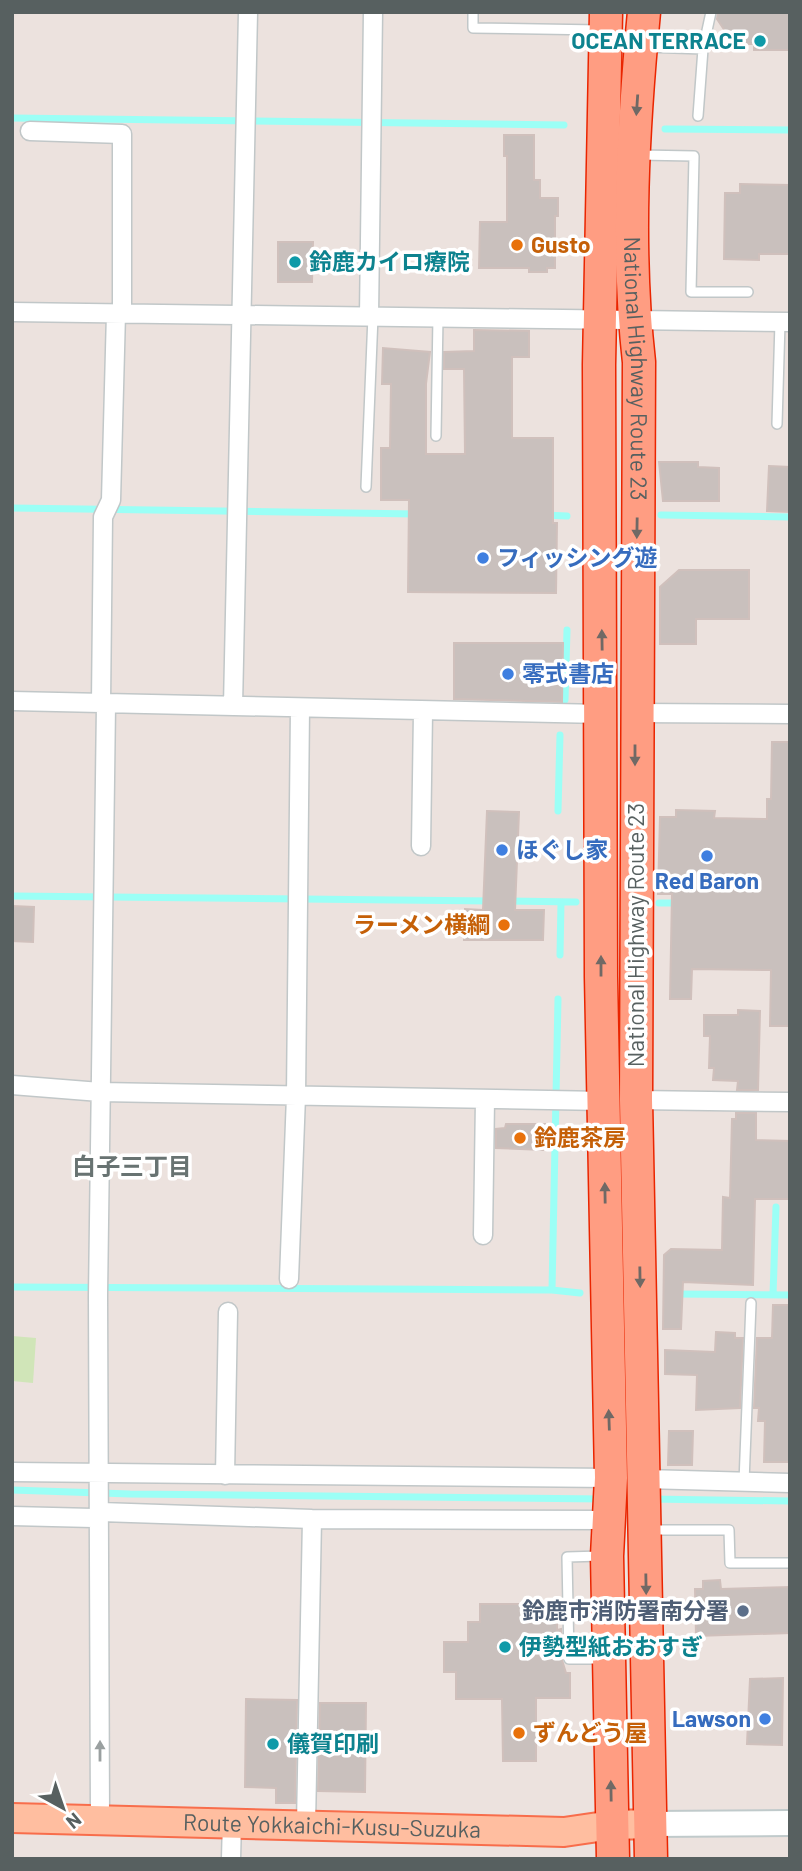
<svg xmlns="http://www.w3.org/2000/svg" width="802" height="1871" viewBox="0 0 802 1871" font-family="Barlow,'Noto Sans JP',sans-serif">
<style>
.green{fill:#d0e5b8}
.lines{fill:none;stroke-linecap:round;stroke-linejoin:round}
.stream{stroke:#9bfff6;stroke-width:7}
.building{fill:#c9c0bd;stroke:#d0c0bc;stroke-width:2}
.lane-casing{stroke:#c1c7c8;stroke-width:12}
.street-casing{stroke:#c1c7c8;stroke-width:21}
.secondary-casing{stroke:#c0cacb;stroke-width:28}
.primary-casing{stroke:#f86d4b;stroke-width:32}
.highway-casing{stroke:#ea2500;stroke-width:35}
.lane{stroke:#fff;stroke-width:9}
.street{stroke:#fff;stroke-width:18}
.secondary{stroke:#fff;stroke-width:24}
.primary{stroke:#ffbea0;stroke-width:28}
.highway{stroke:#ff9d82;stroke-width:32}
.oneway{fill:#706965}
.oneway2{fill:#9aa0a0}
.culture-dot{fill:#0f9aa8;stroke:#fff;stroke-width:2.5}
.food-dot{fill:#e8710a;stroke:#fff;stroke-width:2.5}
.shop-dot{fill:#3f7fe0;stroke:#fff;stroke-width:2.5}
.service-dot{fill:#5c6f8a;stroke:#fff;stroke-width:2.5}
.labels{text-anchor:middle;stroke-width:7;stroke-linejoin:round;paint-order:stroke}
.culture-label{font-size:23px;font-weight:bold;fill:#0d838f;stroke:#fff;text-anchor:start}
.food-label{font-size:23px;font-weight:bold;fill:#c56008;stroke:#fff;text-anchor:start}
.street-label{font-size:23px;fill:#576060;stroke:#fff}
.shop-label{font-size:23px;font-weight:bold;fill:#366cbe;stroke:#fff;text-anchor:start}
.service-label{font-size:23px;font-weight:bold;fill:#4e5e75;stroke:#fff;text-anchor:end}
.neighbourhood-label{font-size:24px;font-weight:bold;fill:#687372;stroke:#fff}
</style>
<rect width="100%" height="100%" fill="#ece2de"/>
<path class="green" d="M 12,1336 L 36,1338 L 33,1383 L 12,1381 Z"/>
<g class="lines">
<path class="stream" d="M 12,118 L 564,125
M 665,129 L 790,130
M 12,508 L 416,514
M 544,515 L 567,516
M 661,515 L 790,517
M 565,700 L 567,630
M 558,811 L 560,735
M 12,896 L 491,901
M 506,901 L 576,902
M 659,903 L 681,903
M 560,955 L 561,902
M 12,1287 L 552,1290 L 558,999
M 552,1290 L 580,1293
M 675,1294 L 790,1295
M 773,1295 L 776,1207
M 12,1490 L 130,1494 L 604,1499
M 650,1499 L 790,1501"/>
</g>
<path class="building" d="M 718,12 L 790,12 L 790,50 L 754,50 L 754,44 L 730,44 L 730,38 L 725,38 L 725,31 L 717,19 Z
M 504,135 L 534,135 L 534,180 L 540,180 L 540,198 L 558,198 L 558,216 L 555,216 L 555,268 L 547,268 L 547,272 L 529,272 L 529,268 L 479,268 L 480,222 L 507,222 L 507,156 L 504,156 Z
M 740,184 L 790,185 L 790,254 L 759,254 L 759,260 L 724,259 L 725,193 L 740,193 Z
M 278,242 L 313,242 L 312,282 L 278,282 Z
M 474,330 L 529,331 L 529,357 L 512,357 L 512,438 L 553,438 L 553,523 L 557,523 L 556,593 L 408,592 L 409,500 L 381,500 L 381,448 L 390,448 L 391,384 L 382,384 L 383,348 L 430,352 L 426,384 L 426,454 L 465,454 L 464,369 L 444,369 L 444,352 L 474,351 Z
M 659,462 L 698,462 L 698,467 L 719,468 L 719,501 L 663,501 Z
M 769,466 L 790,467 L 790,512 L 767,511 Z
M 679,570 L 749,570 L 749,619 L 696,619 L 696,644 L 660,644 L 660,587 Z
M 454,643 L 563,643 L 562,702 L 454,699 Z
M 772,742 L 790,742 L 790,1026 L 770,1026 L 771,970 L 692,969 L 691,999 L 670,999 L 672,894 L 658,894 L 660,817 L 676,817 L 676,810 L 715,811 L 714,818 L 767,819 L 767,799 L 771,799 Z
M 487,811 L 519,812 L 515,910 L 544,910 L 543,940 L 464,940 L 465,909 L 483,910 Z
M 12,906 L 34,907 L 33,942 L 12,941 Z
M 738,1010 L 760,1011 L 758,1090 L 737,1090 L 738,1081 L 713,1080 L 714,1068 L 709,1068 L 710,1036 L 704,1036 L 704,1015 L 738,1015 Z
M 736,1113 L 756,1113 L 756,1140 L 790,1141 L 790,1199 L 755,1199 L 753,1285 L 683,1282 L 681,1329 L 663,1329 L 664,1255 L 671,1249 L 722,1250 L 723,1197 L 730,1198 L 732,1119 L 736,1119 Z
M 506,1124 L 545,1124 L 543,1150 L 496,1148 L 496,1129 L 505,1128 Z
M 773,1305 L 790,1305 L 789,1462 L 764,1462 L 765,1421 L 758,1421 L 759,1408 L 754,1408 L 757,1338 L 772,1338 Z
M 716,1332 L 735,1333 L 735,1338 L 743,1338 L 740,1408 L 696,1410 L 697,1375 L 665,1374 L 665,1350 L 715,1352 Z
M 669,1431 L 693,1431 L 692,1465 L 668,1465 Z
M 720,1580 L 721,1589 L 790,1587 L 790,1633 L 696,1636 L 695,1589 L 703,1589 L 703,1581 Z
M 480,1604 L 557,1604 L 557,1630 L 561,1629 L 562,1660 L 566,1673 L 570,1673 L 570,1698 L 536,1698 L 536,1761 L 503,1761 L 502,1699 L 456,1699 L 456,1672 L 444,1672 L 444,1642 L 468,1642 L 468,1622 L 480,1622 Z
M 783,1678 L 782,1745 L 747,1744 L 750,1679 Z
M 246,1699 L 297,1700 L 295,1803 L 276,1803 L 276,1788 L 245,1787 Z
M 320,1703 L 366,1703 L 365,1792 L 318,1791 Z"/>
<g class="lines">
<defs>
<path id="lane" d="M 473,12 L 473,28 L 600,30
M 645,47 L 703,49
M 698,116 L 703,49 L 711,12
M 639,155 L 694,156 L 691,292 L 748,292
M 777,424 L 780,322
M 436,436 L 438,317
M 366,487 L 373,316
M 744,1482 L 751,1303
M 649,1530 L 729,1530 L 730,1563 L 790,1563
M 601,1556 L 567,1557 L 569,1659 L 604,1659"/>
<path id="street" d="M 30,131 L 122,134 L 122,312
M 12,312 L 790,322
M 369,316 L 373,12
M 12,701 L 602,714
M 101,702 L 103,517 L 111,500 L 116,313
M 233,706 L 248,12
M 635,713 L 790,714
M 421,846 L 423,712
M 12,1085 L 100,1092 L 603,1101
M 636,1100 L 790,1102
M 483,1235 L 485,1099
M 289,1279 L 296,1096 L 300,708
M 12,1472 L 611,1478
M 225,1475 L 228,1312
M 645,1479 L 790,1483
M 12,1516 L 93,1518 L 101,1512 L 312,1519 L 610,1520
M 100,1819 L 98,1296 L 106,705
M 306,1824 L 312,1519
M 231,1859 L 232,1821"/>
<path id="secondary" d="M 651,1824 L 790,1823"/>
<g id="primary">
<path id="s1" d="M 12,1818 L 564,1832 L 612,1825 L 651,1824"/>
</g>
<g id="highway">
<path d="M 606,12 L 599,365 L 601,977 L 611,1478 L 607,1556 L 613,1859"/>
<path id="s2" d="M 644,12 C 633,127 626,247 639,362 L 636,1100 L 651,1859"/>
</g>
</defs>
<use href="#lane" class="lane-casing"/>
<use href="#street" class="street-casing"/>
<use href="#secondary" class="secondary-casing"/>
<use href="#primary" class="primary-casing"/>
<use href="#highway" class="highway-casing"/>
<use href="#lane" class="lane"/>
<use href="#street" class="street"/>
<use href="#secondary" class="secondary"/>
<use href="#primary" class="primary"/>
<use href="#highway" class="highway"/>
</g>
<defs><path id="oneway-solid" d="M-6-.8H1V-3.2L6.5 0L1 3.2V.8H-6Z" transform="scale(1.75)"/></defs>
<g class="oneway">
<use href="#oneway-solid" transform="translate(637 105) rotate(94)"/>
<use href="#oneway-solid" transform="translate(637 528) rotate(91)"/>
<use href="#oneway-solid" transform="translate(602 640) rotate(-91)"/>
<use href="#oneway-solid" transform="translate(635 755) rotate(90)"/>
<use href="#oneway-solid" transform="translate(601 966) rotate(-90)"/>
<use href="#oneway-solid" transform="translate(605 1193) rotate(-91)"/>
<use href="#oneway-solid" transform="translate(640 1277) rotate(89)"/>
<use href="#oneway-solid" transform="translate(609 1420) rotate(-92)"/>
<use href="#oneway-solid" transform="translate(646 1584) rotate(89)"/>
<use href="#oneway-solid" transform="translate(611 1791) rotate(-91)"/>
</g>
<use class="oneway2" href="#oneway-solid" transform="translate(100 1751) rotate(-90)"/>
<g class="culture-dot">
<circle cx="760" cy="41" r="7"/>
<circle cx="295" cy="262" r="7"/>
<circle cx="505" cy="1647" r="7"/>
<circle cx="273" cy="1744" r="7"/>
</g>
<g class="food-dot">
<circle cx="517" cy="245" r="7"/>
<circle cx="504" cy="925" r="7"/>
<circle cx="520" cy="1138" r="7"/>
<circle cx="519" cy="1733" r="7"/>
</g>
<g class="shop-dot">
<circle cx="483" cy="558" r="7"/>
<circle cx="508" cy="674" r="7"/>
<circle cx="502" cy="850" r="7"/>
<circle cx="707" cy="856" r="7"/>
<circle cx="765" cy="1719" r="7"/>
</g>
<circle class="service-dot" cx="743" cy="1611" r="7"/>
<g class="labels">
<g class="culture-label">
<text x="746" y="49" text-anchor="end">OCEAN TERRACE</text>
<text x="309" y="270">鈴鹿カイロ療院</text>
<text x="519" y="1655">伊勢型紙おおすぎ</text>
<text x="287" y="1752">儀賀印刷</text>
</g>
<g class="food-label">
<text x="531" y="253">Gusto</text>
<text x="490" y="933" text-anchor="end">ラーメン横綱</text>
<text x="534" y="1146">鈴鹿茶房</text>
<text x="533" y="1741">ずんどう屋</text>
</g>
<g class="street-label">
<text dy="8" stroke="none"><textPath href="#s2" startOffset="357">National Highway Route 23</textPath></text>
<text transform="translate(636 935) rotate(-90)" y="8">National Highway Route 23</text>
<text dy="8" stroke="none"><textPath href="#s1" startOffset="320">Route Yokkaichi-Kusu-Suzuka</textPath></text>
</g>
<g class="shop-label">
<text x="497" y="566">フィッシング遊</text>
<text x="522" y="682">零式書店</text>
<text x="516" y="858">ほぐし家</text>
<text x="707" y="889" text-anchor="middle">Red Baron</text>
<text x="751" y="1727" text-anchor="end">Lawson</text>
</g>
<g class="service-label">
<text x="729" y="1619">鈴鹿市消防署南分署</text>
</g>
<g class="neighbourhood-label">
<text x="132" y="1175">白子三丁目</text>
</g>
</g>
<rect width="802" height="1871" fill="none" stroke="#576060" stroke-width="28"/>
<g transform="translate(63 1808) rotate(140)" stroke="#ffffff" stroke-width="5" paint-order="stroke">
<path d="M0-5L12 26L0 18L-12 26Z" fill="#576060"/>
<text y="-10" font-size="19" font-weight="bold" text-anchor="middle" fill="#576060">N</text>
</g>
</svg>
